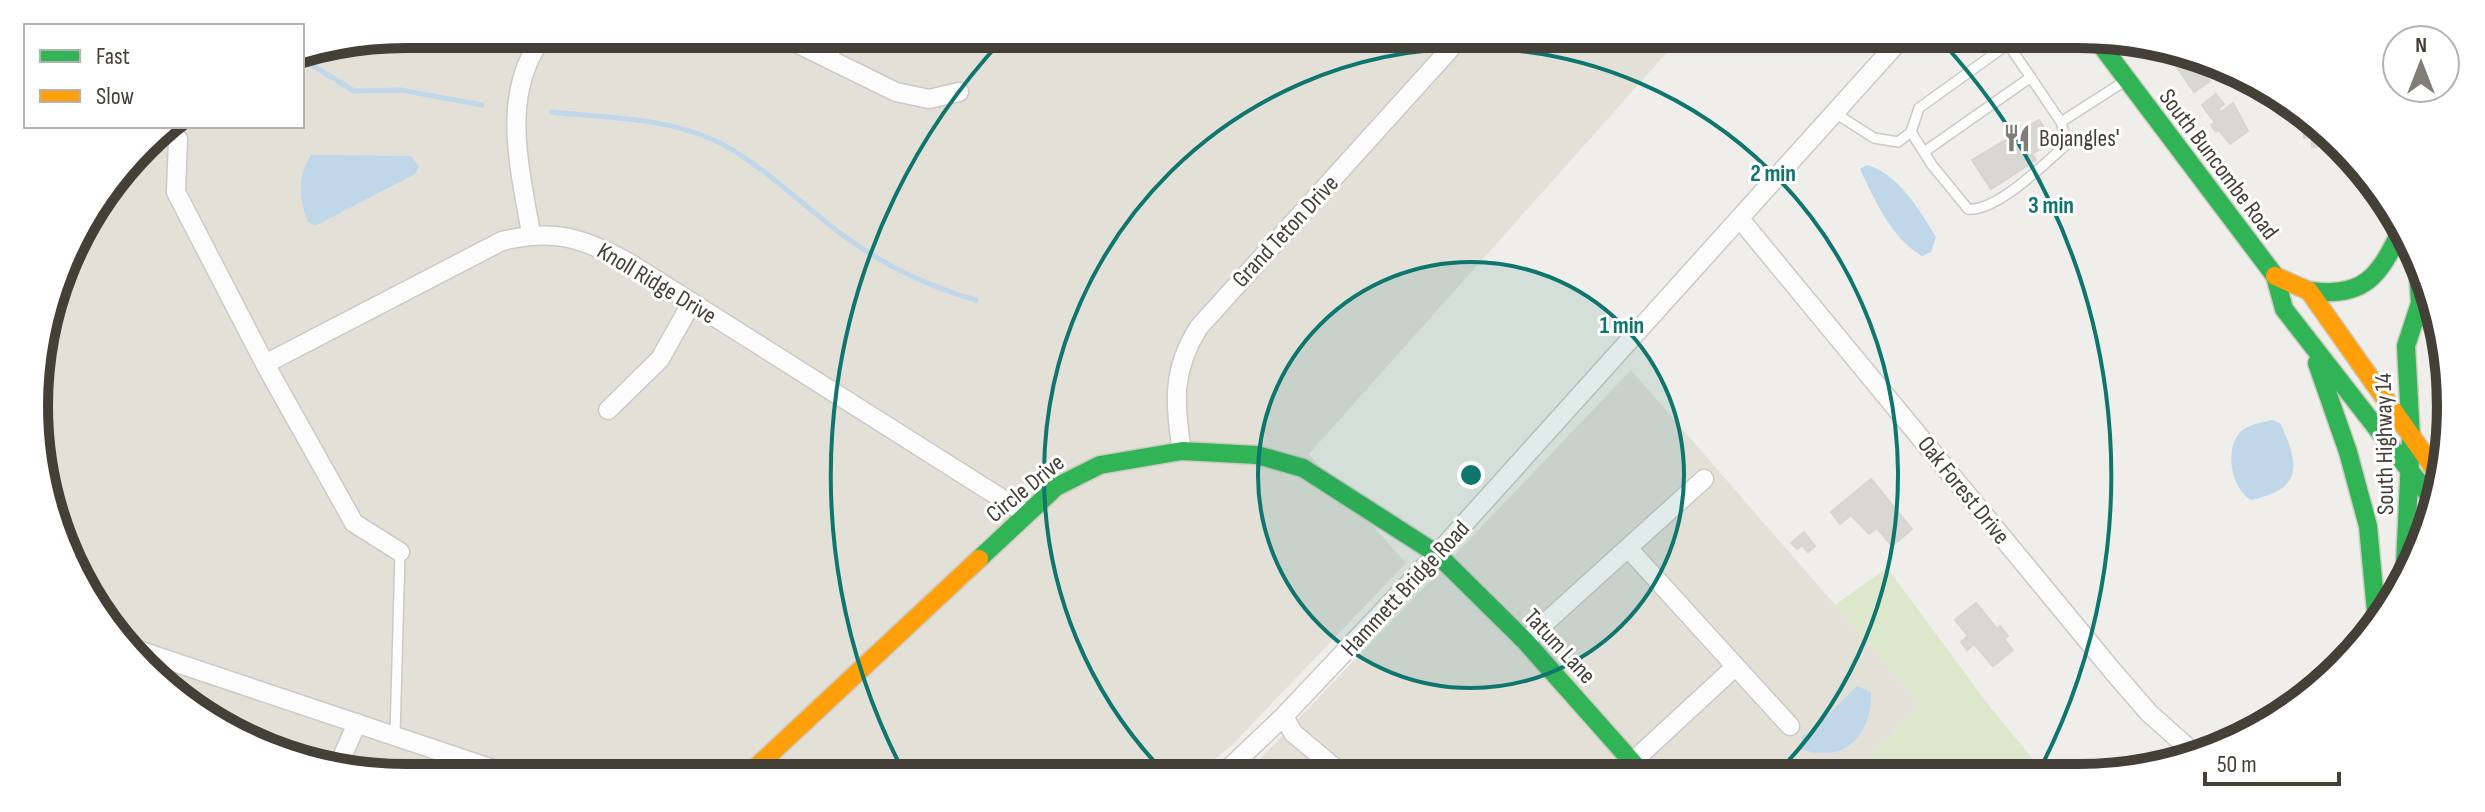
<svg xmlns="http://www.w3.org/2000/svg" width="2485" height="812" viewBox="0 0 2485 812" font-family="'Sofia Sans Condensed',sans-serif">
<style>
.residential{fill:#e3e0d8}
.green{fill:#dce7cc}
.water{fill:#bfd7e9}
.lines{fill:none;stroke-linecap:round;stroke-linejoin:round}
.stream{stroke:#bfd7e9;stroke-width:5}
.building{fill:#d9d7d2;stroke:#d7d5d0;stroke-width:2}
.lane-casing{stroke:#cbcac6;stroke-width:12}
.street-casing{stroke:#cbcac6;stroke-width:21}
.fast-casing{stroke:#cecbc1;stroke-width:21}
.slow-casing{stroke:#cecbc1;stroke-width:21}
.lane{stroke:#fdfcfc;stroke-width:9}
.street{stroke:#fdfcfc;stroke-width:18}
.fast{stroke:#30b455;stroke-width:18}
.slow{stroke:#ff9f0a;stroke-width:18}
.ring{fill:none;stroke:#0f766e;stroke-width:4}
.labels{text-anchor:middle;stroke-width:6;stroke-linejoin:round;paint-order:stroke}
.poi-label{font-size:24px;fill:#443f37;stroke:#fff;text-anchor:start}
.street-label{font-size:24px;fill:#443f37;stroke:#fff}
.rim{fill:none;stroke:#443f37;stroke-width:10}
.centre{fill:#0f766e;stroke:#fff;stroke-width:4}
.ring-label{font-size:24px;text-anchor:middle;font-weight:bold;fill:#0f766e;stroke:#fff;stroke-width:6;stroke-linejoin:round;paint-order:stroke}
</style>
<rect width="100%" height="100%" fill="#efeeea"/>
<path class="residential" d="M 406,34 L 1679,39 L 1309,454 L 1406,563 L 1231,746 L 1197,773 L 333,771 L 199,715 L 97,613 L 47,502 L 37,358 L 73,241 L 160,127 L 302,126 L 302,55 Z
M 1631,370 L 1921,704 L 1854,774 L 1247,773 Z"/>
<path class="green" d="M 1887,568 L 1990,707 L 2046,775 L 1854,774 L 1921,704 L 1835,605 Z"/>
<path class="water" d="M 311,155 L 411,156 L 419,167 L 415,174 L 315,226 L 308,222 C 299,199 297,177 311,155 Z
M 1867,165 C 1899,174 1920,211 1936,237 L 1931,252 L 1922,256 C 1892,239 1874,199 1860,169 Z
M 2272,420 L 2280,423 C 2300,465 2303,489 2251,500 C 2233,490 2225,455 2237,436 C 2244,425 2260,423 2272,420 Z
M 1857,686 L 1871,692 C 1872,735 1845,765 1801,749 L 1802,736 L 1812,731 Z"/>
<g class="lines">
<path class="stream" d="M 302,59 L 354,91 L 401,90 L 482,105
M 551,112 C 606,118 667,117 718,142 C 763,165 800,203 840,233 C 881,264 927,286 976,300"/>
</g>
<path class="building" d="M 2169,48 L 2205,63 L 2200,67 L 2210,81 L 2194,92 L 2166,51 Z
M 2216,94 L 2224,104 L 2218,109 L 2221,112 L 2233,103 L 2248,131 L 2230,144 L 2219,130 L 2216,132 L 2211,125 L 2215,123 L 2202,105 Z
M 2302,114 L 2303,114 L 2334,145 L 2312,147 L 2311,137 L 2304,138 Z
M 2039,120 L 2053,141 L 2032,154 L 2036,160 L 1991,189 L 1972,160 Z
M 1871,479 L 1912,529 L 1892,546 L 1877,528 L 1869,534 L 1851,515 L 1840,524 L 1831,512 Z
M 1804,532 L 1815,546 L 1808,552 L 1802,545 L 1797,549 L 1791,543 Z
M 1976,603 L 1997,629 L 2000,626 L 2008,636 L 2004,639 L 2013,650 L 1993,666 L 1974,644 L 1967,650 L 1961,642 L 1968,636 L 1955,620 Z"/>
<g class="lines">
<defs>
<path id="lane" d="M 1835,113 L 1874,138 L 1898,142 L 1911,132 L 1919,108 L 2008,44 L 2061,122 L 2125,81
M 1911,132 L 1932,165 L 1968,209 C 1997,212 2045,163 2067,144 L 2061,122
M 1924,152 L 2031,77
M 395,736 L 400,552"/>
<path id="street" d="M 782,36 L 896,92 L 929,99 L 959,92
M 827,58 L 838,36
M 178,139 L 176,192 L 265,364 L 354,523 L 400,552
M 1740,219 L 2116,675 L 2149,713 L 2195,754
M 531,234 C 520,167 499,94 544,35
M 265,364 L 502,241 C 555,228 581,238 628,262 L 1026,514
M 608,410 L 660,359 L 692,302
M 1182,451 C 1174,403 1172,369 1199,327 L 1460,38
M 1628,548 L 1790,726
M 1525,641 L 1704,479
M 132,648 L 499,771
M 1284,716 L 1293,733 L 1341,773
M 1632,762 L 1735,667
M 336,771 L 357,723
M 1224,773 L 1284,716 L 1437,554 L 1900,40"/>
<path id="fast" d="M 2098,41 L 2275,276 L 2284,309 L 2435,503
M 2309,291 C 2364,298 2379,277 2401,230
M 2420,303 L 2441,342 L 2443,481
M 2317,363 L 2348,452 L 2368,526 L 2377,622
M 979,559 L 1056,487 L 1100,465 L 1182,451 L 1257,455 L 1303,468 L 1437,554 L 1525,641 L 1643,774
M 2404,586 L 2411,438 L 2406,346 L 2420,303 L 2418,271"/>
<path id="slow" d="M 2275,276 L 2309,291 L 2443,481
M 751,772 L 979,559"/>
</defs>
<use href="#lane" class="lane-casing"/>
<use href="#street" class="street-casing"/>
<use href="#fast" class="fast-casing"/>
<use href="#slow" class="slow-casing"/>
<use href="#lane" class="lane"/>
<use href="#street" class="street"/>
<use href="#fast" class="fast"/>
<use href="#slow" class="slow"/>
</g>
<circle cx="1471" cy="475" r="213" fill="#0f766e" fill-opacity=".12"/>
<g class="ring">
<circle cx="1471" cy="475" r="213"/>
<path d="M1164 772A427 427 0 1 1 1778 772"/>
<path d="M903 771A640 640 0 0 1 1003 39M1943 43A640 640 0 0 1 2039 771"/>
</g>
<defs>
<symbol id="restaurant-bare" viewBox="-9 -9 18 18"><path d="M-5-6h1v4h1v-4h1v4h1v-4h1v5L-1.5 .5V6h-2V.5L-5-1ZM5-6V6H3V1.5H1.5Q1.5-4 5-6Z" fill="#807c76" stroke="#fff" stroke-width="2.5" paint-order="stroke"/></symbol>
</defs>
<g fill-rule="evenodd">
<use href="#restaurant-bare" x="1997" y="118" width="40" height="40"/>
</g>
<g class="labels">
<g class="poi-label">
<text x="2039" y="146">Bojangles'</text>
</g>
<g class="street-label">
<text transform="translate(2219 164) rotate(53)" y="8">South Buncombe Road</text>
<text transform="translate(1285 231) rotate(-47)" y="8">Grand Teton Drive</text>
<text transform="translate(657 283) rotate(31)" y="8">Knoll Ridge Drive</text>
<text transform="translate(2384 444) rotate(-91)" y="8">South Highway 14</text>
<text transform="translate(1025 488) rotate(-39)" y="8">Circle Drive</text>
<text transform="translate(1964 490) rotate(51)" y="8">Oak Forest Drive</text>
<text transform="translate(1405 588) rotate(-47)" y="8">Hammett Bridge Road</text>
<text transform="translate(1560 646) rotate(47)" y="8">Tatum Lane</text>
</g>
</g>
<path d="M0 0H2485V812H0ZM406 48H2079A358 358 0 0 1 2437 406V406A358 358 0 0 1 2079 764H406A358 358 0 0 1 48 406V406A358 358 0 0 1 406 48Z" fill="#fff" fill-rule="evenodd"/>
<path class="rim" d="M406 48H2079A358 358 0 0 1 2437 406V406A358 358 0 0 1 2079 764H406A358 358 0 0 1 48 406V406A358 358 0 0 1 406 48Z"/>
<circle cx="1471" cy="475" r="12" class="centre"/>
<g class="ring-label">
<text x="1773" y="181">2 min</text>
<text x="2051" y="213">3 min</text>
<text x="1622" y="333">1 min</text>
</g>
<rect x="24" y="24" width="280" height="104" fill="#ffffff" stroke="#b4b2af" stroke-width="2"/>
<rect x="40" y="50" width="40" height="12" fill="#30b455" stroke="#b4b2af" stroke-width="2"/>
<text x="96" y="64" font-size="24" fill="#443f37">Fast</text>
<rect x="40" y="90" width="40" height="12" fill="#ff9f0a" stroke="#b4b2af" stroke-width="2"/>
<text x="96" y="104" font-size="24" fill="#443f37">Slow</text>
<g transform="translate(2421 64)"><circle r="38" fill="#ffffff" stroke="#b4b2af" stroke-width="2"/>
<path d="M0-6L14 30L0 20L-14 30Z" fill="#807c76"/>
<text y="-12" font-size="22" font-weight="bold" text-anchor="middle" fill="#443f37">N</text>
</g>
<path d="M2205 772v12h134v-12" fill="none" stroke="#443f37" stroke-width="4"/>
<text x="2217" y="772" font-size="24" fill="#443f37" stroke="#ffffff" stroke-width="6" paint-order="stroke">50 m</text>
</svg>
